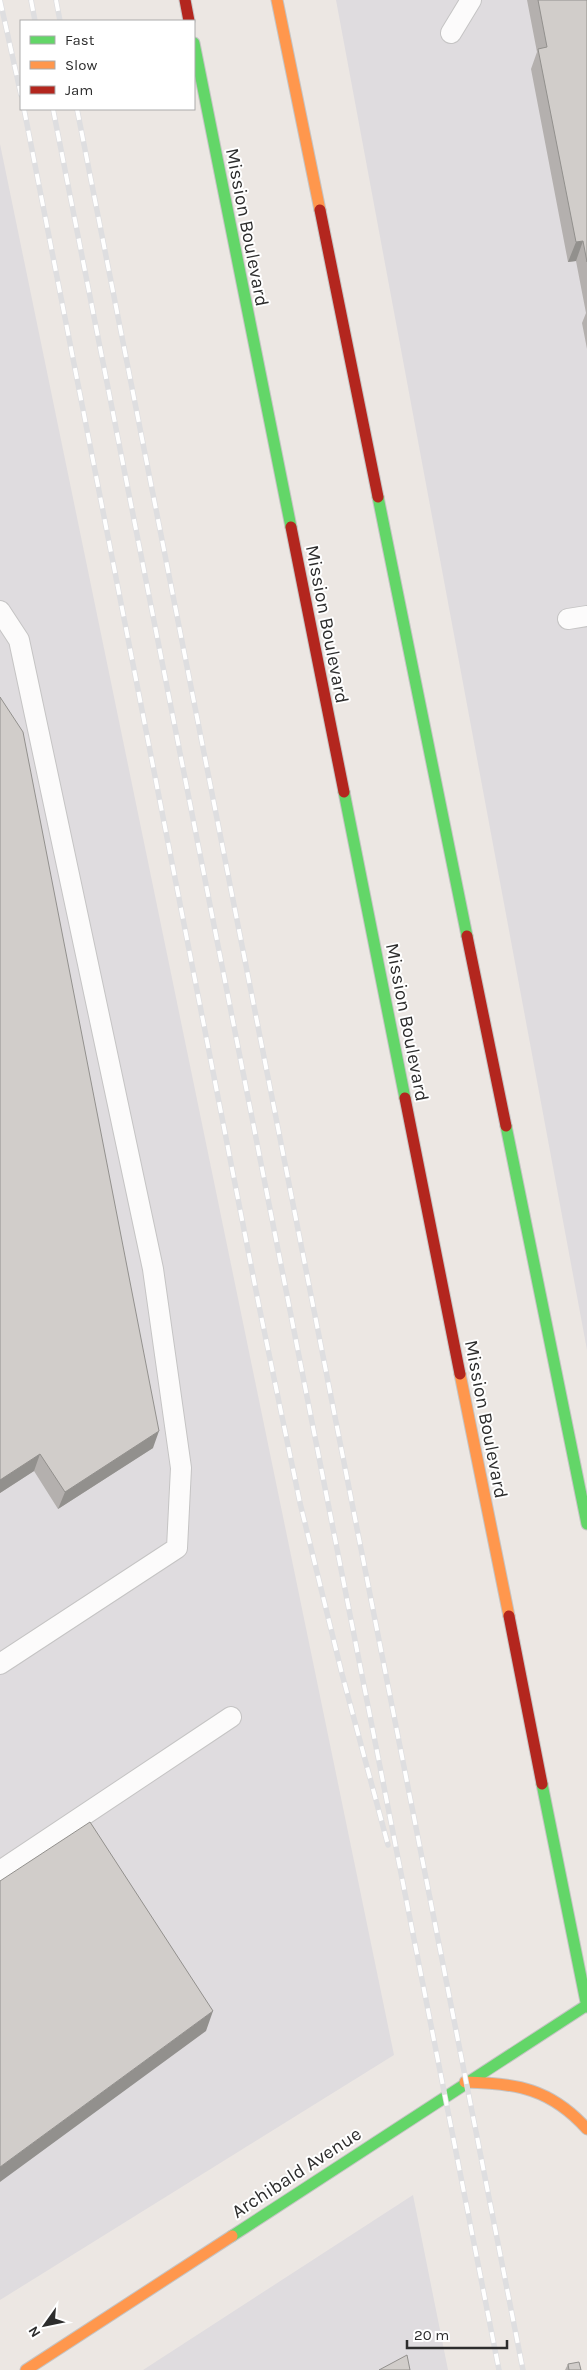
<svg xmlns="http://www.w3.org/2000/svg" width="587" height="2370" viewBox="0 0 587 2370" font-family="Karla,sans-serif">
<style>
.industrial{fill:#dfdcdf}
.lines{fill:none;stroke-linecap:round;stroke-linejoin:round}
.lane-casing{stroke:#c5c4c4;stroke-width:22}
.fast-casing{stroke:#c5c4c4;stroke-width:13}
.slow-casing{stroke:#c5c4c4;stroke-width:13}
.jam-casing{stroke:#c5c4c4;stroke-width:13}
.lane{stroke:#fcfbfb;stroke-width:20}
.fast{stroke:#63d668;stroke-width:11}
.slow{stroke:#ff974d;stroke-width:11}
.jam{stroke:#b3261e;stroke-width:11}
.rail-casing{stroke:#dedee0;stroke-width:5.5}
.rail{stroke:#fff;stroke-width:4;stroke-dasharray:11;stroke-linecap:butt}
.wall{fill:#b4b0ae}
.shaded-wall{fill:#92908d}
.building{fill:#d1cdca;stroke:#92908d}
.labels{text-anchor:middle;stroke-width:4;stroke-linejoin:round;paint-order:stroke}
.street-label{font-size:19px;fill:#2d2d2d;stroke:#fff}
</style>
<rect width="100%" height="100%" fill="#ece7e3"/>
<path class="industrial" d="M 336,0 L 587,0 L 587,1350 Z
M 0,144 L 394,2055 L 0,2300 Z
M 413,2195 L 448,2370 L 143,2370 Z"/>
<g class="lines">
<defs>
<path id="lane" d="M 451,33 L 471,0
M 0,611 L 19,640 L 153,1269 L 181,1468 L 177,1548 L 0,1664
M 568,619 L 587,616
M 0,1871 L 231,1717"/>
<path id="fast" d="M 194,43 L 291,527
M 378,497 L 467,936
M 344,792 L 405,1098
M 506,1126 L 587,1524
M 542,1784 L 587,2007
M 232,2236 L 587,2005"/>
<path id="slow" d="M 277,0 L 320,210
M 460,1374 L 509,1616
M 465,2082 C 517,2083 551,2089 587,2129
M 26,2370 L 232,2236"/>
<path id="jam" d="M 185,0 L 189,21
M 320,210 L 378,497
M 291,527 L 344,792
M 467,936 L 506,1126
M 405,1098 L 460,1374
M 509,1616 L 542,1784"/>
</defs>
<use href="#lane" class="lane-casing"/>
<use href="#fast" class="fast-casing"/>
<use href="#slow" class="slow-casing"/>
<use href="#jam" class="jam-casing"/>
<use href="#lane" class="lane"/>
<use href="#fast" class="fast"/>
<use href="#slow" class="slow"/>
<use href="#jam" class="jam"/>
<defs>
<path id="rail" d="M 0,0 L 21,95
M 31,0 L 35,21
M 56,0 L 60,21
M 24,109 L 259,1306 L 300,1503 L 342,1674 L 388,1845
M 53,109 L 499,2370
M 77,109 L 523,2370"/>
</defs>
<use href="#rail" class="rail-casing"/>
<use href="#rail" class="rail"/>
</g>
<path class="wall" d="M 527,0 L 587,0 L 587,349 L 582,323 L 586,313 L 576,261 L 568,262 L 531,69 L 537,52 Z
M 0,697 L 153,1448 L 58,1509 L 34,1471 L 0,1493 Z
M 568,2364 L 581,2370 L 565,2370 Z"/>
<path class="shaded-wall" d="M 583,241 L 576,261 L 568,262 L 576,242 Z
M 159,1431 L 153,1448 L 58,1509 L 65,1492 Z
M 40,1454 L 34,1471 L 0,1493 L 0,1480 Z
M 213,2011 L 206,2031 L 0,2182 L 0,2167 Z"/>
<path class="building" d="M 538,0 L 587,0 L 587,262 L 583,241 L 576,242 L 538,49 L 547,47 Z
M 0,697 L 23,732 L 159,1431 L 65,1492 L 40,1454 L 0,1480 Z
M 90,1822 L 213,2011 L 0,2167 L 0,1881 Z
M 407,2355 L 410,2370 L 379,2370 Z
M 579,2362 L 581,2370 L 569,2370 L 568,2364 Z"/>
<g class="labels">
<g class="street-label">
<text transform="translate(248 227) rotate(79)" y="7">Mission Boulevard</text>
<text transform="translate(328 624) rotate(79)" y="7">Mission Boulevard</text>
<text transform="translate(408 1022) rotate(79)" y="7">Mission Boulevard</text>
<text transform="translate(487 1419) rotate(79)" y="7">Mission Boulevard</text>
<text transform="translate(296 2172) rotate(-33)" y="7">Archibald Avenue</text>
</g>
</g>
<rect x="20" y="20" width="175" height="90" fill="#ffffff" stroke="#ababab"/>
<rect x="30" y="36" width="25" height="8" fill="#63d668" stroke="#ababab"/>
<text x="65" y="45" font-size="15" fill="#2d2d2d">Fast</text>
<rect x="30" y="61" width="25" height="8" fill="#ff974d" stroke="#ababab"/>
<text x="65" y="70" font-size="15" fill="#2d2d2d">Slow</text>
<rect x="30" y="86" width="25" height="8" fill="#b3261e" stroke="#ababab"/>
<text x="65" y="95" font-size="15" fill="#2d2d2d">Jam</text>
<g transform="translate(45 2325) rotate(237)" stroke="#ffffff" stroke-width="4" paint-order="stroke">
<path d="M0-4L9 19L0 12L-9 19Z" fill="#2d2d2d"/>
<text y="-8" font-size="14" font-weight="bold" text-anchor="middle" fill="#2d2d2d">N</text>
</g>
<path d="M407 2340v8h100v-8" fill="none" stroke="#2d2d2d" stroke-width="2.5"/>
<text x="414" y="2340" font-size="15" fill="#2d2d2d" stroke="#ffffff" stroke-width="4" paint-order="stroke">20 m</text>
</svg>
